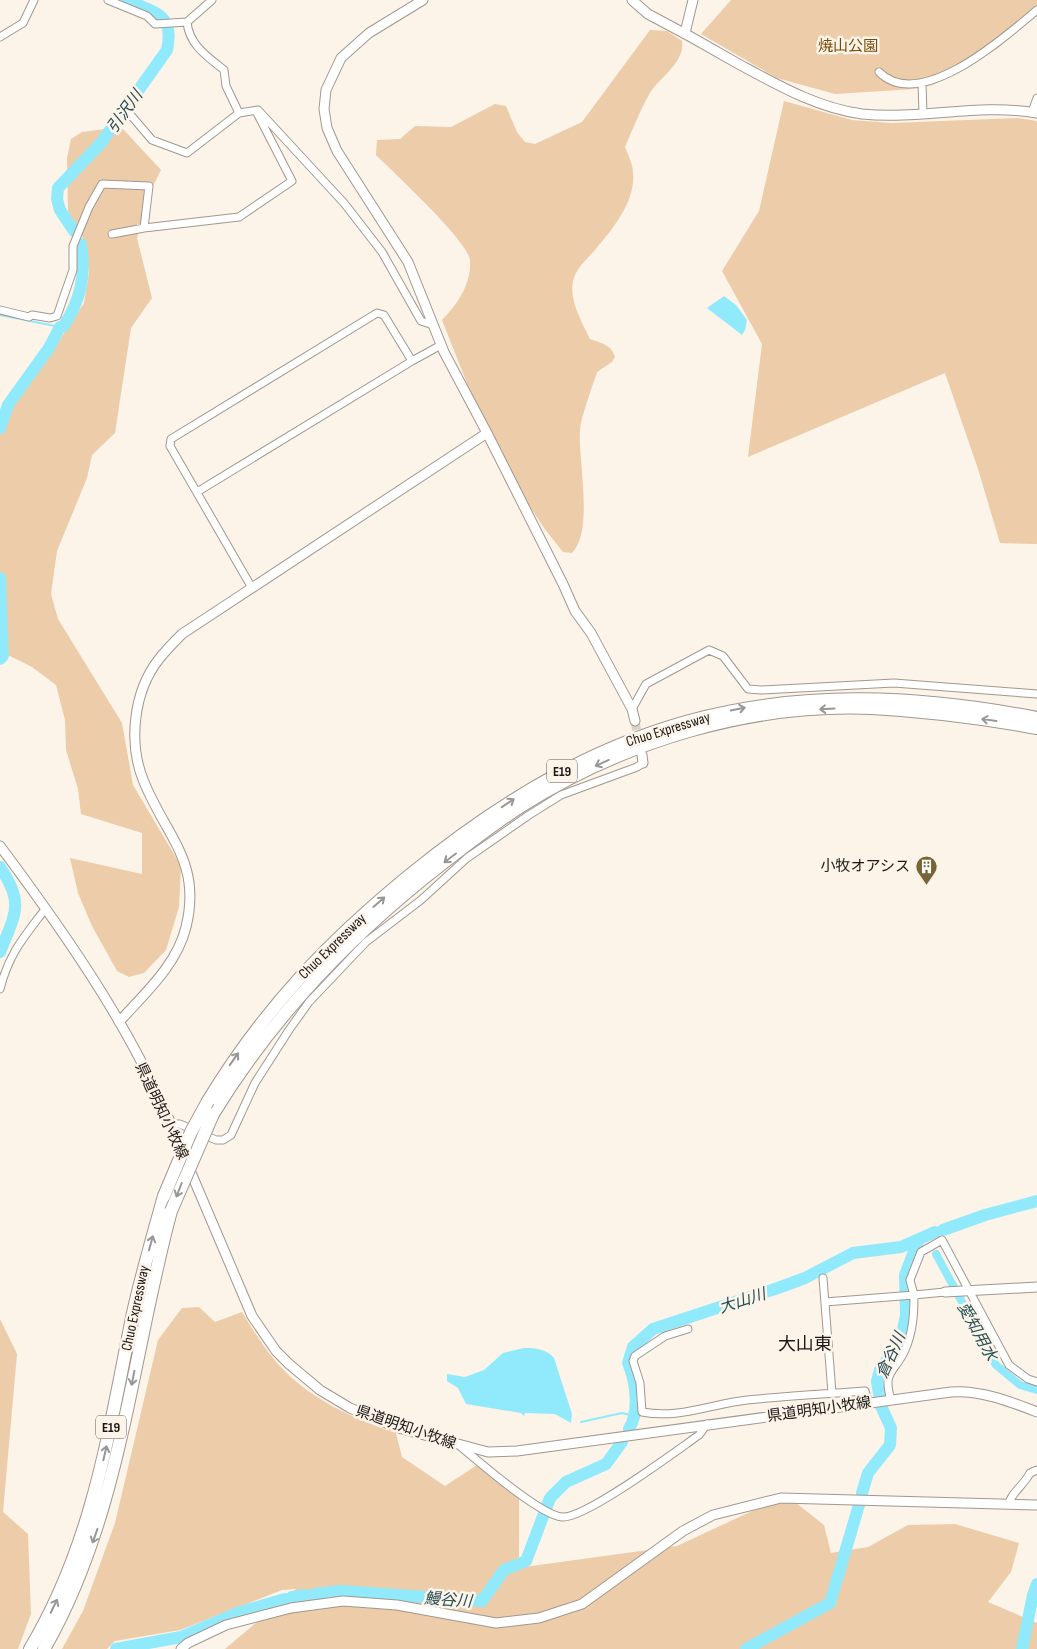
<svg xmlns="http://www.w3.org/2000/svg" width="1037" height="1649" viewBox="0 0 1037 1649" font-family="'Sofia Sans Condensed','Noto Sans JP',sans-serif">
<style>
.green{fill:#edcca9}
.water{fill:#90eafb}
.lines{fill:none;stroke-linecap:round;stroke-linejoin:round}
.stream{stroke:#90eafb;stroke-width:2}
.canal{stroke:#90eafb;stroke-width:8}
.river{stroke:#90eafb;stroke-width:12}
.secondary-tunnel{stroke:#dad2c9;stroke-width:9;stroke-dasharray:9 4.5;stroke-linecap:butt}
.street-casing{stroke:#a1988f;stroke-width:9}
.secondary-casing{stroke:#a1988f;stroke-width:11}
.highway-casing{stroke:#a1988f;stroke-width:14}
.street{stroke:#fff;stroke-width:7}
.secondary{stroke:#fff;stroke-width:9}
.highway{stroke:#fff;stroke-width:12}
.highway-bridge-casing{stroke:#a1988f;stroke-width:14;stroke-linecap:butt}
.highway-bridge{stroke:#fff;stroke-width:12}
.oneway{stroke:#989796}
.labels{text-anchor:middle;stroke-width:5;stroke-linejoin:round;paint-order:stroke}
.shield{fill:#fcf3e9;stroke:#5e5a55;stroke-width:1}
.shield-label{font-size:14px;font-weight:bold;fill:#1b1815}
.park-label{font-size:15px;fill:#784b07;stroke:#fcf3e9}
.street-label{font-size:15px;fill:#1b1815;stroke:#fcf3e9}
.poi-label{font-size:15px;fill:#1b1815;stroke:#fcf3e9;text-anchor:end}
.water-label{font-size:16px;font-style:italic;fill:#254e55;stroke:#fcf3e9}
.quarter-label{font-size:18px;fill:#1b1815;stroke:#fcf3e9}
</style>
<rect width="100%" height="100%" fill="#fcf3e9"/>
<path class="green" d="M 731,0 L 1037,0 L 1037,14 L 997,49 L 933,85 L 914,89 L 835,94 L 777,78 L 701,34 Z
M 650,30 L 667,31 L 682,41 C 685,63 660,77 650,93 C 640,110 633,129 625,147 C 628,155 633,164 633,173 C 636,201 612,230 595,250 C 587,259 576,268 573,281 C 569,301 582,322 590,339 C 601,343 612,345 615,357 L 612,362 L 597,372 C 592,388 581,416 580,431 C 578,461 594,531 572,553 L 563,552 L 544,528 L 519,490 L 468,386 L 442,320 C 457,305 472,283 470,260 C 468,241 394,173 376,155 L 377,140 L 400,139 L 415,126 L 451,127 L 495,104 L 506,106 L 517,132 L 525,142 L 535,144 L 582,122 Z
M 784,101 L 852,120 L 892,123 L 1018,118 L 1037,121 L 1037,544 L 1000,543 L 978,469 L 945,373 L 748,457 L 762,344 L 722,271 L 759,211 Z
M 105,129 L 123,129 L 161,170 L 151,190 L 137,238 L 152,298 L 131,328 L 115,433 L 92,455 L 87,478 L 57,551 L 51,594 L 58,619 L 122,723 L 133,785 L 181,866 L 179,907 L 166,950 L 144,973 L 129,977 L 117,971 L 92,926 L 78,893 L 70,858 L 142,874 L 142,833 L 81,814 L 78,789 L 66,750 L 65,720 L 56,685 L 32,667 L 4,653 L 0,637 L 0,412 L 53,350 L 84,303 L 89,273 L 84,240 L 68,211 L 67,158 L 71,139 L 82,132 Z
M 199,1307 L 215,1322 L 242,1312 C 253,1330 264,1348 277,1363 C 309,1399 352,1418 396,1433 L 402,1457 L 445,1486 L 477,1465 L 519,1499 L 519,1557 L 502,1570 L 677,1546 L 763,1506 L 791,1499 L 824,1525 L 831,1553 L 868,1547 L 908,1525 L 955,1524 L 1019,1543 L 1011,1572 L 988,1602 L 1037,1623 L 1037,1649 L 225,1649 L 296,1589 L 282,1590 L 180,1630 L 115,1641 L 107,1649 L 62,1649 L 83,1611 L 115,1523 L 158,1340 L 182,1308 Z
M 0,1319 L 17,1354 L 3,1512 L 28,1534 L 31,1614 L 18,1649 L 0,1649 Z"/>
<path class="water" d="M 724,296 L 736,305 L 747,320 L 745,330 L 742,335 L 707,308 Z
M 524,1348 C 535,1348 547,1349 554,1358 L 572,1414 L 571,1423 L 555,1414 L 525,1413 L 524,1416 L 521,1413 L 466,1404 L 458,1388 L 447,1381 L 447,1374 L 465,1377 L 484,1370 L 503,1353 Z"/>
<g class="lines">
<path class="stream" d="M 0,315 L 60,327
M 581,1422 L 622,1413 L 635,1416"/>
<path class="canal" d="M 936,1254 L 996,1365 L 1020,1385 L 1037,1390"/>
<path class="river" d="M 74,231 L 60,210 L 57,199 L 58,188 L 101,143 L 167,50 C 175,13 154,13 127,0
M 0,428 L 8,405 L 49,348 L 60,327 L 63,327 C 81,300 86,276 81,244
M 0,578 L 3,656 L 0,659
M 0,867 C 25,904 15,914 0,952
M 943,1230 L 985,1215 L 1037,1201
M 629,1429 C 640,1411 636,1382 628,1363 L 633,1347 L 653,1329 L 778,1288 L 805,1278 L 853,1253 L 901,1247 L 935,1232
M 862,1493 L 868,1473 L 890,1445 L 891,1428 L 881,1406 L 877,1381 L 880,1370 L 901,1340 L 906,1315 L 905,1275 L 919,1239
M 315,1594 L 341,1591 L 482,1601 L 504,1570 L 526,1561 L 550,1498 L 566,1482 L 606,1464 L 622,1442
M 292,1597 L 306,1595
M 116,1649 L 181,1637 L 240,1612 L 285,1599
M 746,1649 L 830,1603 L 859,1505
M 1022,1649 L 1033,1595 L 1037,1584"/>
<path class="secondary-tunnel" d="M 635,721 L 639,743"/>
<defs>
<path id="street" d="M 108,0 L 147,16 L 155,24 L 187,22 L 212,0
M 187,22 C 189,45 208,57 224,70 L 226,86 L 239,113
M 0,37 L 23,23 L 34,0
M 879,72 C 920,113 1005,37 1037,10
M 922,83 L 923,114
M 1032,112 L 1037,98
M 129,113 L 152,140 L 187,153 L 239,113 L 258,110 L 344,203 L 382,252 L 421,321 L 433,325
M 112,234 L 144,228 L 239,217 L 292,181 L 257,113
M 0,310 L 29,317 L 32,315 L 50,318 L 57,316 L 73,270 L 73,246 L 89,207 L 102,184 L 149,186 L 144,228
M 197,492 L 412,361
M 252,588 L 170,446 L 171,439 L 377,313 L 384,315 L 412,361 L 441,345
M 632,709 L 646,684 L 709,650 L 723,656 L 748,689 L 761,690 L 894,683 L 1037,694
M 0,989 C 9,953 24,937 46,908
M 172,1124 L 180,1124 L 216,1140 L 223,1140 L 231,1135 L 255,1083 L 289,1030 L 309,1002 L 366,942 L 421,900 L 467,858 L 529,815 L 561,795 L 637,767 L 643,763
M 823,1278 L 832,1393
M 825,1302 L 914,1295 L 910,1280 L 921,1252 L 942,1240 L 1009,1365 L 1028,1379 L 1037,1382
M 688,1329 L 665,1336 L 635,1356 L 633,1361 L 640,1383 L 642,1412 C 679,1419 711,1404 747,1400 C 786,1396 826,1394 865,1391 L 869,1403
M 891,1400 C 882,1370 895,1373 905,1350 C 913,1332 914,1314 914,1295 L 945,1292
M 460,1446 C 479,1462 540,1515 562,1517 C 585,1519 676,1451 699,1435 L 707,1424
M 1009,1504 C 1010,1494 1025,1484 1030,1473 L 1037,1470"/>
<path id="secondary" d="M 632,0 L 648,14 C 677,29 706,45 735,62 C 774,83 816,108 862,114 C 920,120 979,103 1037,113
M 685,33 L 693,0
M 487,433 L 563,584 L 575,611 L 591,633 L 632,709 L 635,721
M 642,755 L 643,763
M 0,846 C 71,941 141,1042 183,1154
M 119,1022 C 144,994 177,965 186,927 C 202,862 166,836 144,782 C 128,744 133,692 159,659 C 166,650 174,642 182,634 L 487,433 L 444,352 L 408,262 L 337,151 L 327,128 L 324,109 L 326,90 L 341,58 L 369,33 L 423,0
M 189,1168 L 252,1316 L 276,1351 L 289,1364 L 320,1390 L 350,1408 L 376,1419 L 402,1429 L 488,1452 L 517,1451 L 951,1392 C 980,1390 1009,1401 1037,1412
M 945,1292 L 1037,1287
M 181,1649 L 188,1643 L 226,1625 L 291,1608 L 343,1601 L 397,1605 L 496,1623 L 539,1618 L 582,1604 L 683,1531 L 713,1515 L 781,1498 L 1037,1505"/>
<path id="highway" d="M 208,1101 C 264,1009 327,943 410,875 C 609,712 785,670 1037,718
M 213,1114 C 269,1022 341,945 424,878 C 456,853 488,827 523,805 C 625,741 750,703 872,708 C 927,711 982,718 1037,728
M 30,1649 C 93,1544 109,1431 133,1313 C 142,1273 153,1235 164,1196
M 44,1649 C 121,1515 131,1358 171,1211"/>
</defs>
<use href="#street" class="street-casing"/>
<use href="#secondary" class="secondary-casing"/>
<use href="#highway" class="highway-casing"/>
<use href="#street" class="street"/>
<use href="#secondary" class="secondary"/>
<use href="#highway" class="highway"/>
<defs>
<path id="highway-bridge" d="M 164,1196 L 191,1132 L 208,1101
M 171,1211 L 213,1114"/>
</defs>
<use href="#highway-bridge" class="highway-bridge-casing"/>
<use href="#highway-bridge" class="highway-bridge"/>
</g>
<defs><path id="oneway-shaft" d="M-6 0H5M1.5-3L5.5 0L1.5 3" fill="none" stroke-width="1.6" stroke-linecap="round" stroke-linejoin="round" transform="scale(1.25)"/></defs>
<g class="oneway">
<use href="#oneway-shaft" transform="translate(738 709) rotate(-12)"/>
<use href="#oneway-shaft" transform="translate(827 709) rotate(177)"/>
<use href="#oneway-shaft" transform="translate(989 720) rotate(-172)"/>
<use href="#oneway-shaft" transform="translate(602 763) rotate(156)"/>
<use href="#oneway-shaft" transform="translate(508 803) rotate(-34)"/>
<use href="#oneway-shaft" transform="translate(450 858) rotate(143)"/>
<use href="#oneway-shaft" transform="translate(379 902) rotate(-41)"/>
<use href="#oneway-shaft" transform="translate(234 1059) rotate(-55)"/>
<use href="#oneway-shaft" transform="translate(179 1190) rotate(111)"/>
<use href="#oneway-shaft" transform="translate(151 1243) rotate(-74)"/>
<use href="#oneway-shaft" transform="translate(133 1378) rotate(101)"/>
<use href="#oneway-shaft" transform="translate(105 1453) rotate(-77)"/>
<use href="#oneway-shaft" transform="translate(95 1536) rotate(109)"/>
<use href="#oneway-shaft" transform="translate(54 1606) rotate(-64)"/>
</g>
<defs>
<symbol id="building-pin" viewBox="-11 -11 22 30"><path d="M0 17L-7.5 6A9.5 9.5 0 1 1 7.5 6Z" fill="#776634" stroke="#fcf3e9"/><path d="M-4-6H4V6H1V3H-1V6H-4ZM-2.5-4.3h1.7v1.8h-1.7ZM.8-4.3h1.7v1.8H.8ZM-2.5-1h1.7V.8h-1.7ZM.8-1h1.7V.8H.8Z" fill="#fff"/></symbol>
</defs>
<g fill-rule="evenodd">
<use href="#building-pin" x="914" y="854" width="25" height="34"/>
</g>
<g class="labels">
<g class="shield">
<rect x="547" y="759.5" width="30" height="23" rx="4"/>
<rect x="96" y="1415.5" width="30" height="23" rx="4"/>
</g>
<g class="shield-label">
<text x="562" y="776">E19</text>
<text x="111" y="1432">E19</text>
</g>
<g class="park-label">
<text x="848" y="51">焼山公園</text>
</g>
<g class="street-label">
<text transform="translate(668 729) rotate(-17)" y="5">Chuo Expressway</text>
<text transform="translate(332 946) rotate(-44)" y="5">Chuo Expressway</text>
<text transform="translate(162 1111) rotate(65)" y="5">県道明知小牧線</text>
<text transform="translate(135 1308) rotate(-78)" y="5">Chuo Expressway</text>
<text transform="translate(819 1409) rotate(-8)" y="5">県道明知小牧線</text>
<text transform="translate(406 1427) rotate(19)" y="5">県道明知小牧線</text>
</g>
<g class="poi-label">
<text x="910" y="871">小牧オアシス</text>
</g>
<g class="water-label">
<text transform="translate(124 111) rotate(-54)" y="6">引沢川</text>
<text transform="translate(742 1300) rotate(-18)" y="6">大山川</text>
<text transform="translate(978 1331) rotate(61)" y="6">愛知用水</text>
<text transform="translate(890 1355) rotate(-66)" y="6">倉谷川</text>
<text transform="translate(448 1599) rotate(4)" y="6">鰻谷川</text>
</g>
<g class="quarter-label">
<text x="805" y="1350">大山東</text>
</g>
</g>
</svg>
